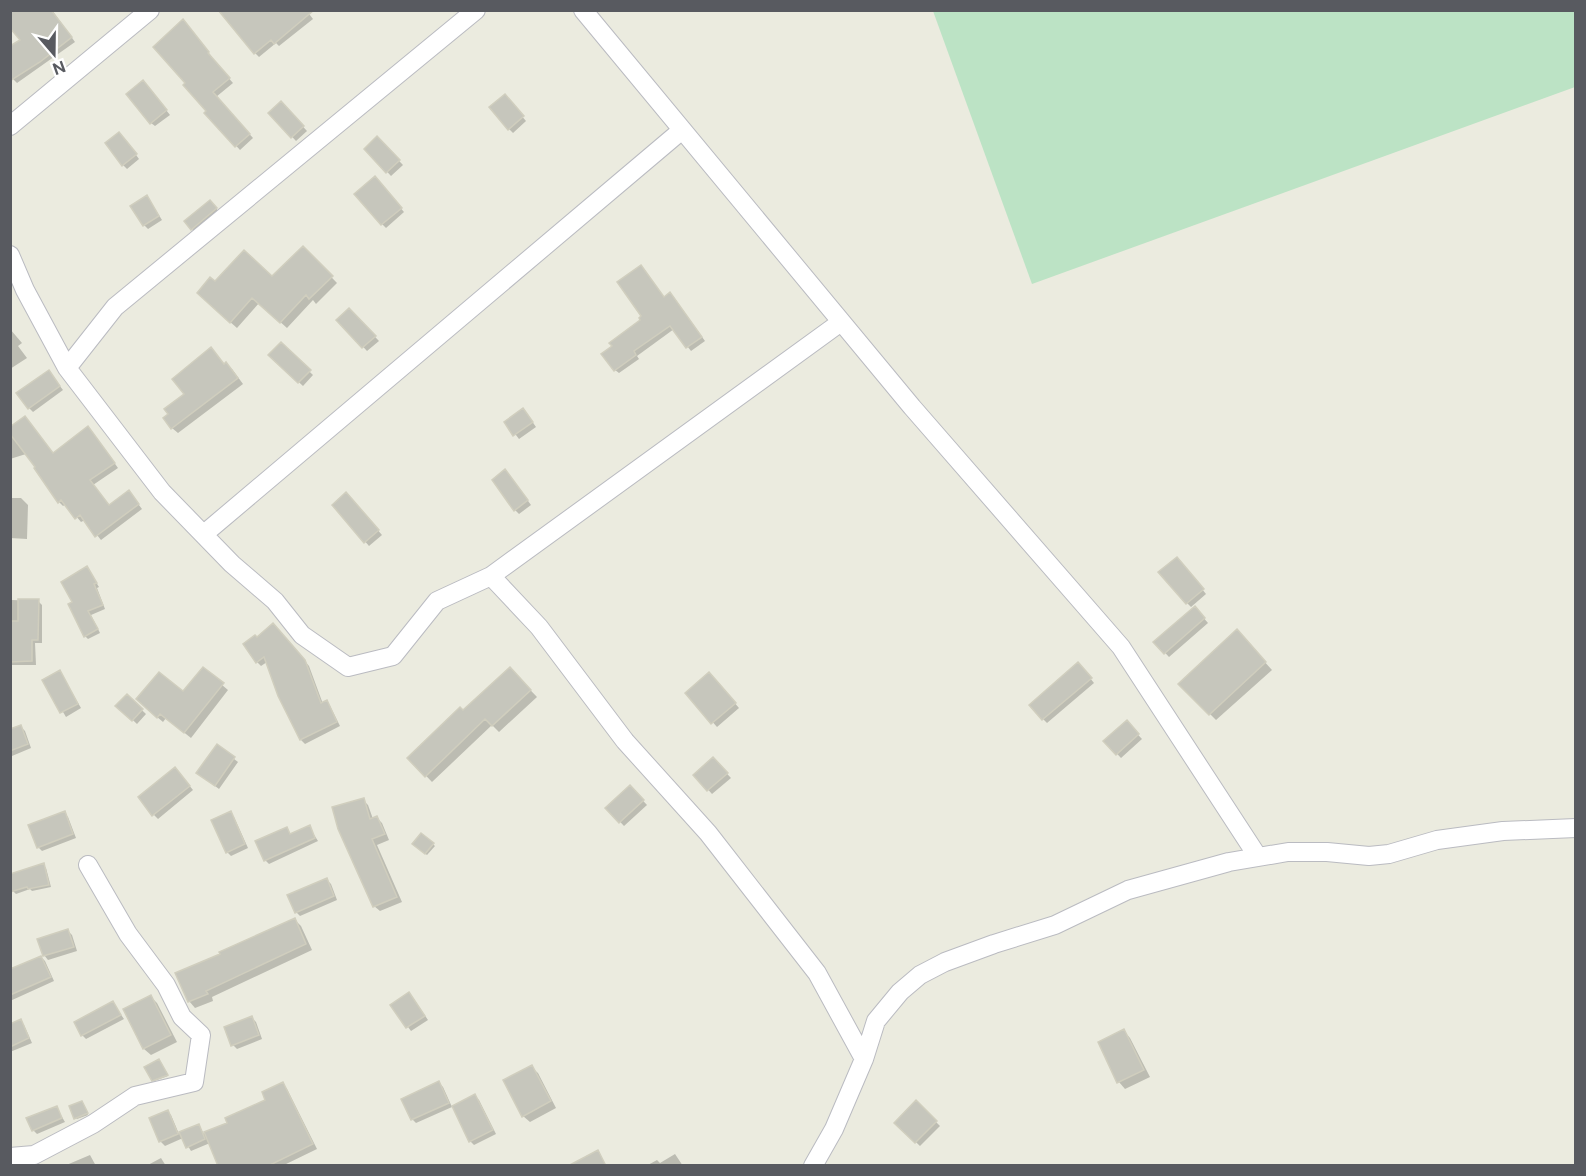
<svg xmlns="http://www.w3.org/2000/svg" width="1586" height="1176" viewBox="0 0 1586 1176" font-family="'Public Sans',sans-serif">
<style>
.green{fill:#bce3c5}
.shadow{fill:#0003}
.building{fill:#c6c6bc;stroke:#d0cebe;stroke-width:1.5}
.lines{fill:none;stroke-linecap:round;stroke-linejoin:round}
.street-casing{stroke:#babbc1;stroke-width:20}
.street{stroke:#fff;stroke-width:18}
</style>
<rect width="100%" height="100%" fill="#ebebdf"/>
<path class="green" d="M 933,11 L 1575,11 L 1575,87 L 1032,284 Z"/>
<path class="shadow" d="M 10,10 L 52,10 L 75,42 L 17,83 L 13,79 L 22,40 Z
M 306,10 L 313,19 L 279,46 L 276,43 L 259,57 L 255,53 Z
M 187,25 L 212,57 L 211,58 L 233,83 L 216,97 L 253,138 L 240,150 L 206,113 L 208,111 Z
M 147,86 L 170,115 L 155,126 L 151,123 Z
M 508,100 L 526,121 L 513,133 L 509,129 Z
M 281,103 L 307,131 L 296,141 L 270,113 Z
M 123,137 L 139,159 L 127,169 L 123,165 Z
M 377,138 L 403,165 L 391,176 L 366,149 Z
M 378,182 L 404,212 L 386,228 L 382,224 Z
M 150,201 L 162,220 L 148,229 L 144,225 Z
M 214,206 L 220,213 L 196,233 L 192,229 Z
M 303,248 L 337,283 L 316,304 L 313,300 L 287,328 L 259,303 L 237,328 L 204,299 L 272,278 Z
M 674,298 L 705,341 L 691,351 L 674,329 L 637,356 L 639,359 L 619,373 L 615,370 L 643,321 L 664,299 Z
M 349,310 L 379,341 L 367,351 L 338,320 Z
M 10,329 L 22,343 L 18,346 L 27,358 L 10,369 Z
M 281,344 L 313,375 L 303,386 L 270,355 Z
M 225,365 L 232,369 L 243,384 L 178,433 L 172,428 Z
M 52,376 L 63,390 L 33,412 L 29,408 Z
M 527,414 L 536,427 L 519,439 L 506,422 Z
M 10,429 L 54,455 L 93,433 L 118,468 L 93,485 L 110,506 L 133,497 L 142,509 L 101,540 L 85,520 L 81,522 L 66,504 L 63,506 L 59,502 L 26,454 L 10,459 Z
M 509,475 L 531,505 L 519,514 L 515,510 Z
M 10,498 L 21,498 L 28,505 L 27,539 L 10,538 Z
M 350,498 L 382,535 L 369,546 L 334,505 Z
M 1181,563 L 1206,594 L 1191,607 L 1187,603 Z
M 87,568 L 99,587 L 97,588 L 105,609 L 91,615 L 100,633 L 88,639 L 85,636 L 75,603 Z
M 12,600 L 38,601 L 42,605 L 42,643 L 35,643 L 36,665 L 10,665 Z
M 1195,608 L 1208,623 L 1169,657 L 1155,642 Z
M 277,629 L 309,666 L 323,704 L 326,702 L 330,706 L 340,726 L 305,744 L 301,740 L 279,696 L 267,662 L 261,666 L 257,662 L 257,639 Z
M 1243,638 L 1272,670 L 1216,720 L 1180,684 Z
M 1082,668 L 1094,683 L 1047,723 L 1043,719 Z
M 203,669 L 228,690 L 191,738 L 166,718 L 163,722 L 143,705 L 184,693 Z
M 510,669 L 537,697 L 499,732 L 492,725 L 432,782 L 409,758 Z
M 60,672 L 81,708 L 66,717 L 44,680 Z
M 713,678 L 739,708 L 717,727 L 687,693 Z
M 127,696 L 146,714 L 137,724 L 118,706 Z
M 1126,722 L 1142,739 L 1121,758 L 1105,741 Z
M 21,727 L 25,731 L 31,748 L 12,756 L 10,754 L 10,731 Z
M 217,746 L 238,762 L 219,789 L 198,773 Z
M 713,759 L 731,778 L 712,794 L 695,775 Z
M 179,773 L 193,790 L 158,819 L 154,815 Z
M 630,787 L 647,805 L 624,826 L 607,808 Z
M 363,800 L 368,805 L 373,819 L 377,818 L 382,823 L 389,840 L 377,845 L 402,902 L 380,911 L 374,906 Z
M 64,813 L 68,817 L 76,838 L 42,851 L 38,847 Z
M 230,813 L 234,817 L 248,848 L 231,856 L 227,852 Z
M 309,827 L 318,841 L 269,864 L 265,860 L 286,828 L 291,835 Z
M 422,835 L 435,846 L 427,855 L 414,844 Z
M 43,865 L 46,868 L 51,887 L 32,891 L 30,889 L 16,894 L 13,891 Z
M 327,880 L 331,884 L 337,900 L 300,916 L 296,912 Z
M 294,919 L 301,926 L 312,950 L 212,997 L 213,1001 L 195,1008 L 189,1001 L 222,955 Z
M 68,931 L 72,935 L 77,951 L 48,960 L 44,955 Z
M 41,957 L 45,961 L 54,981 L 10,1001 L 10,971 Z
M 151,997 L 157,1003 L 177,1042 L 151,1055 L 144,1049 L 125,1010 Z
M 413,998 L 428,1020 L 411,1031 L 392,1005 Z
M 113,1003 L 124,1019 L 86,1039 L 82,1035 Z
M 252,1018 L 256,1022 L 262,1039 L 237,1049 L 233,1045 Z
M 20,1021 L 24,1025 L 32,1043 L 10,1052 L 10,1026 Z
M 1124,1031 L 1130,1038 L 1150,1077 L 1125,1089 L 1119,1082 L 1100,1043 Z
M 160,1062 L 168,1076 L 154,1081 L 153,1080 Z
M 531,1067 L 538,1073 L 556,1108 L 530,1122 L 523,1116 Z
M 439,1083 L 443,1087 L 452,1107 L 416,1123 L 412,1119 Z
M 283,1084 L 287,1089 L 317,1149 L 282,1166 L 219,1166 L 210,1143 L 191,1151 L 183,1138 L 165,1146 L 161,1142 L 151,1119 L 167,1111 L 171,1115 L 179,1134 L 199,1126 L 204,1134 L 229,1124 L 267,1100 Z
M 475,1096 L 479,1100 L 496,1134 L 474,1145 L 470,1141 Z
M 916,1102 L 940,1126 L 920,1146 L 896,1123 Z
M 82,1103 L 88,1115 L 77,1119 L 76,1118 Z
M 56,1107 L 65,1122 L 37,1134 L 33,1130 Z
M 675,1154 L 683,1166 L 646,1166 L 657,1160 L 660,1163 Z
M 90,1155 L 96,1166 L 64,1166 Z
M 161,1158 L 166,1166 L 146,1166 Z"/>
<path class="building" d="M 10,10 L 51,10 L 72,37 L 40,62 L 10,81 L 10,46 L 20,40 L 10,28 Z
M 218,10 L 314,10 L 274,44 L 271,40 L 254,54 Z
M 183,19 L 209,52 L 208,53 L 230,78 L 213,92 L 250,134 L 235,147 L 204,113 L 206,111 L 183,85 L 185,83 L 153,47 Z
M 143,80 L 167,110 L 150,124 L 126,94 Z
M 505,94 L 524,116 L 508,130 L 489,107 Z
M 281,101 L 304,126 L 291,138 L 268,113 Z
M 119,132 L 137,154 L 122,166 L 105,143 Z
M 377,136 L 400,160 L 386,173 L 364,149 Z
M 375,176 L 402,208 L 381,225 L 354,194 Z
M 147,195 L 159,216 L 143,226 L 130,206 Z
M 210,200 L 217,208 L 191,230 L 184,221 Z
M 303,246 L 333,276 L 309,299 L 306,295 L 280,323 L 252,298 L 230,323 L 197,293 L 210,277 L 215,281 L 244,250 L 272,276 Z
M 641,265 L 664,297 L 670,292 L 702,337 L 686,348 L 670,326 L 634,351 L 636,355 L 614,371 L 601,354 L 612,346 L 609,343 L 640,320 L 639,318 L 641,316 L 617,282 Z
M 349,308 L 376,336 L 362,348 L 336,320 Z
M 281,342 L 311,370 L 298,383 L 268,355 Z
M 211,347 L 224,364 L 226,362 L 238,378 L 171,429 L 163,418 L 168,414 L 164,409 L 184,394 L 172,379 Z
M 49,370 L 60,386 L 28,409 L 16,393 Z
M 523,408 L 533,422 L 513,436 L 504,422 Z
M 25,416 L 53,453 L 88,426 L 115,463 L 90,480 L 109,505 L 129,490 L 139,504 L 95,537 L 80,515 L 75,519 L 61,500 L 58,503 L 34,468 L 35,467 L 10,434 L 10,427 Z
M 505,469 L 528,500 L 514,511 L 492,480 Z
M 346,492 L 379,530 L 364,543 L 332,505 Z
M 1177,557 L 1204,589 L 1186,604 L 1158,572 Z
M 87,566 L 97,583 L 94,584 L 103,605 L 88,611 L 98,629 L 84,637 L 68,604 L 72,602 L 61,582 Z
M 18,599 L 39,599 L 38,640 L 32,640 L 32,661 L 10,662 L 11,621 L 18,621 Z
M 1195,606 L 1205,618 L 1164,654 L 1153,642 Z
M 273,623 L 305,660 L 321,703 L 327,700 L 337,722 L 300,740 L 278,696 L 264,657 L 256,663 L 243,644 L 255,635 L 257,637 Z
M 1237,629 L 1266,662 L 1209,715 L 1178,684 Z
M 1078,662 L 1092,678 L 1042,720 L 1029,705 Z
M 203,667 L 224,683 L 184,733 L 160,714 L 157,718 L 136,699 L 159,672 L 183,691 Z
M 510,667 L 531,690 L 492,726 L 485,719 L 425,777 L 407,758 L 460,707 L 463,710 Z
M 60,670 L 78,704 L 60,713 L 42,680 Z
M 709,672 L 736,703 L 711,724 L 685,693 Z
M 127,694 L 143,709 L 132,721 L 115,706 Z
M 1127,720 L 1139,734 L 1116,755 L 1103,741 Z
M 21,725 L 28,744 L 10,751 L 10,729 Z
M 217,744 L 235,757 L 215,786 L 196,773 Z
M 713,757 L 728,773 L 707,791 L 693,775 Z
M 175,767 L 190,786 L 152,816 L 138,797 Z
M 630,785 L 644,800 L 619,823 L 605,808 Z
M 364,798 L 370,819 L 377,816 L 385,834 L 372,839 L 397,897 L 373,907 L 338,829 L 332,807 Z
M 65,811 L 73,834 L 37,848 L 28,825 Z
M 231,811 L 245,844 L 226,853 L 211,820 Z
M 310,825 L 315,838 L 264,861 L 255,841 L 287,827 L 290,834 Z
M 421,833 L 434,843 L 425,854 L 412,844 Z
M 44,863 L 49,885 L 28,889 L 27,887 L 10,892 L 10,874 Z
M 327,878 L 334,896 L 295,913 L 287,895 Z
M 295,918 L 306,944 L 206,991 L 208,994 L 188,1002 L 175,973 L 220,954 L 219,952 Z
M 68,929 L 74,947 L 43,956 L 37,939 Z
M 41,956 L 51,977 L 10,995 L 10,969 Z
M 409,992 L 425,1016 L 406,1028 L 390,1005 Z
M 151,995 L 171,1035 L 143,1049 L 123,1009 Z
M 113,1001 L 121,1015 L 81,1036 L 74,1022 Z
M 252,1016 L 259,1035 L 231,1046 L 224,1027 Z
M 21,1019 L 29,1038 L 10,1047 L 10,1024 Z
M 1124,1029 L 1144,1070 L 1117,1083 L 1098,1042 Z
M 159,1059 L 168,1075 L 152,1081 L 144,1067 Z
M 532,1065 L 551,1101 L 522,1117 L 503,1080 Z
M 439,1081 L 449,1103 L 411,1120 L 401,1099 Z
M 283,1082 L 313,1144 L 268,1166 L 218,1166 L 204,1132 L 227,1123 L 225,1118 L 265,1100 L 262,1092 Z
M 475,1094 L 493,1130 L 469,1142 L 452,1106 Z
M 916,1100 L 937,1121 L 915,1143 L 894,1123 Z
M 82,1101 L 88,1113 L 74,1119 L 69,1106 Z
M 57,1106 L 62,1118 L 32,1131 L 26,1118 Z
M 168,1110 L 178,1134 L 159,1142 L 149,1118 Z
M 199,1124 L 205,1139 L 186,1148 L 179,1132 Z
M 598,1150 L 606,1166 L 568,1166 Z"/>
<g class="lines">
<defs>
<path id="street" d="M 583,10 L 912,407 L 1121,647 L 1258,857
M 10,126 L 150,10
M 10,255 L 25,290 L 67,368 L 162,492 L 232,564 L 275,601 L 302,635 L 348,667 L 393,656 L 437,601 L 491,576 L 539,627 L 625,741 L 708,833 L 817,973 L 864,1059
M 67,368 L 115,307 L 476,10
M 204,534 L 682,130
M 491,576 L 841,322
M 10,1157 L 34,1155 L 93,1124 L 135,1096 L 194,1082 L 201,1035 L 182,1017 L 166,985 L 128,934 L 88,865
M 813,1166 L 834,1129 L 864,1059 L 876,1021 L 900,992 L 920,975 L 945,962 L 994,944 L 1055,925 L 1128,890 L 1229,862 L 1288,852 L 1327,852 L 1369,856 L 1389,854 L 1437,840 L 1503,831 L 1576,828"/>
</defs>
<use href="#street" class="street-casing"/>
<use href="#street" class="street"/>
</g>
<rect width="1586" height="1176" fill="none" stroke="#585a60" stroke-width="24"/>
<g transform="translate(54 54) rotate(160)" stroke="#ffffff" stroke-width="4.5" paint-order="stroke">
<path d="M0-4.5L10 22L0 15L-10 22Z" fill="#585a60"/>
<text y="-9" font-size="16" font-weight="bold" text-anchor="middle" fill="#585a60">N</text>
</g>
</svg>
